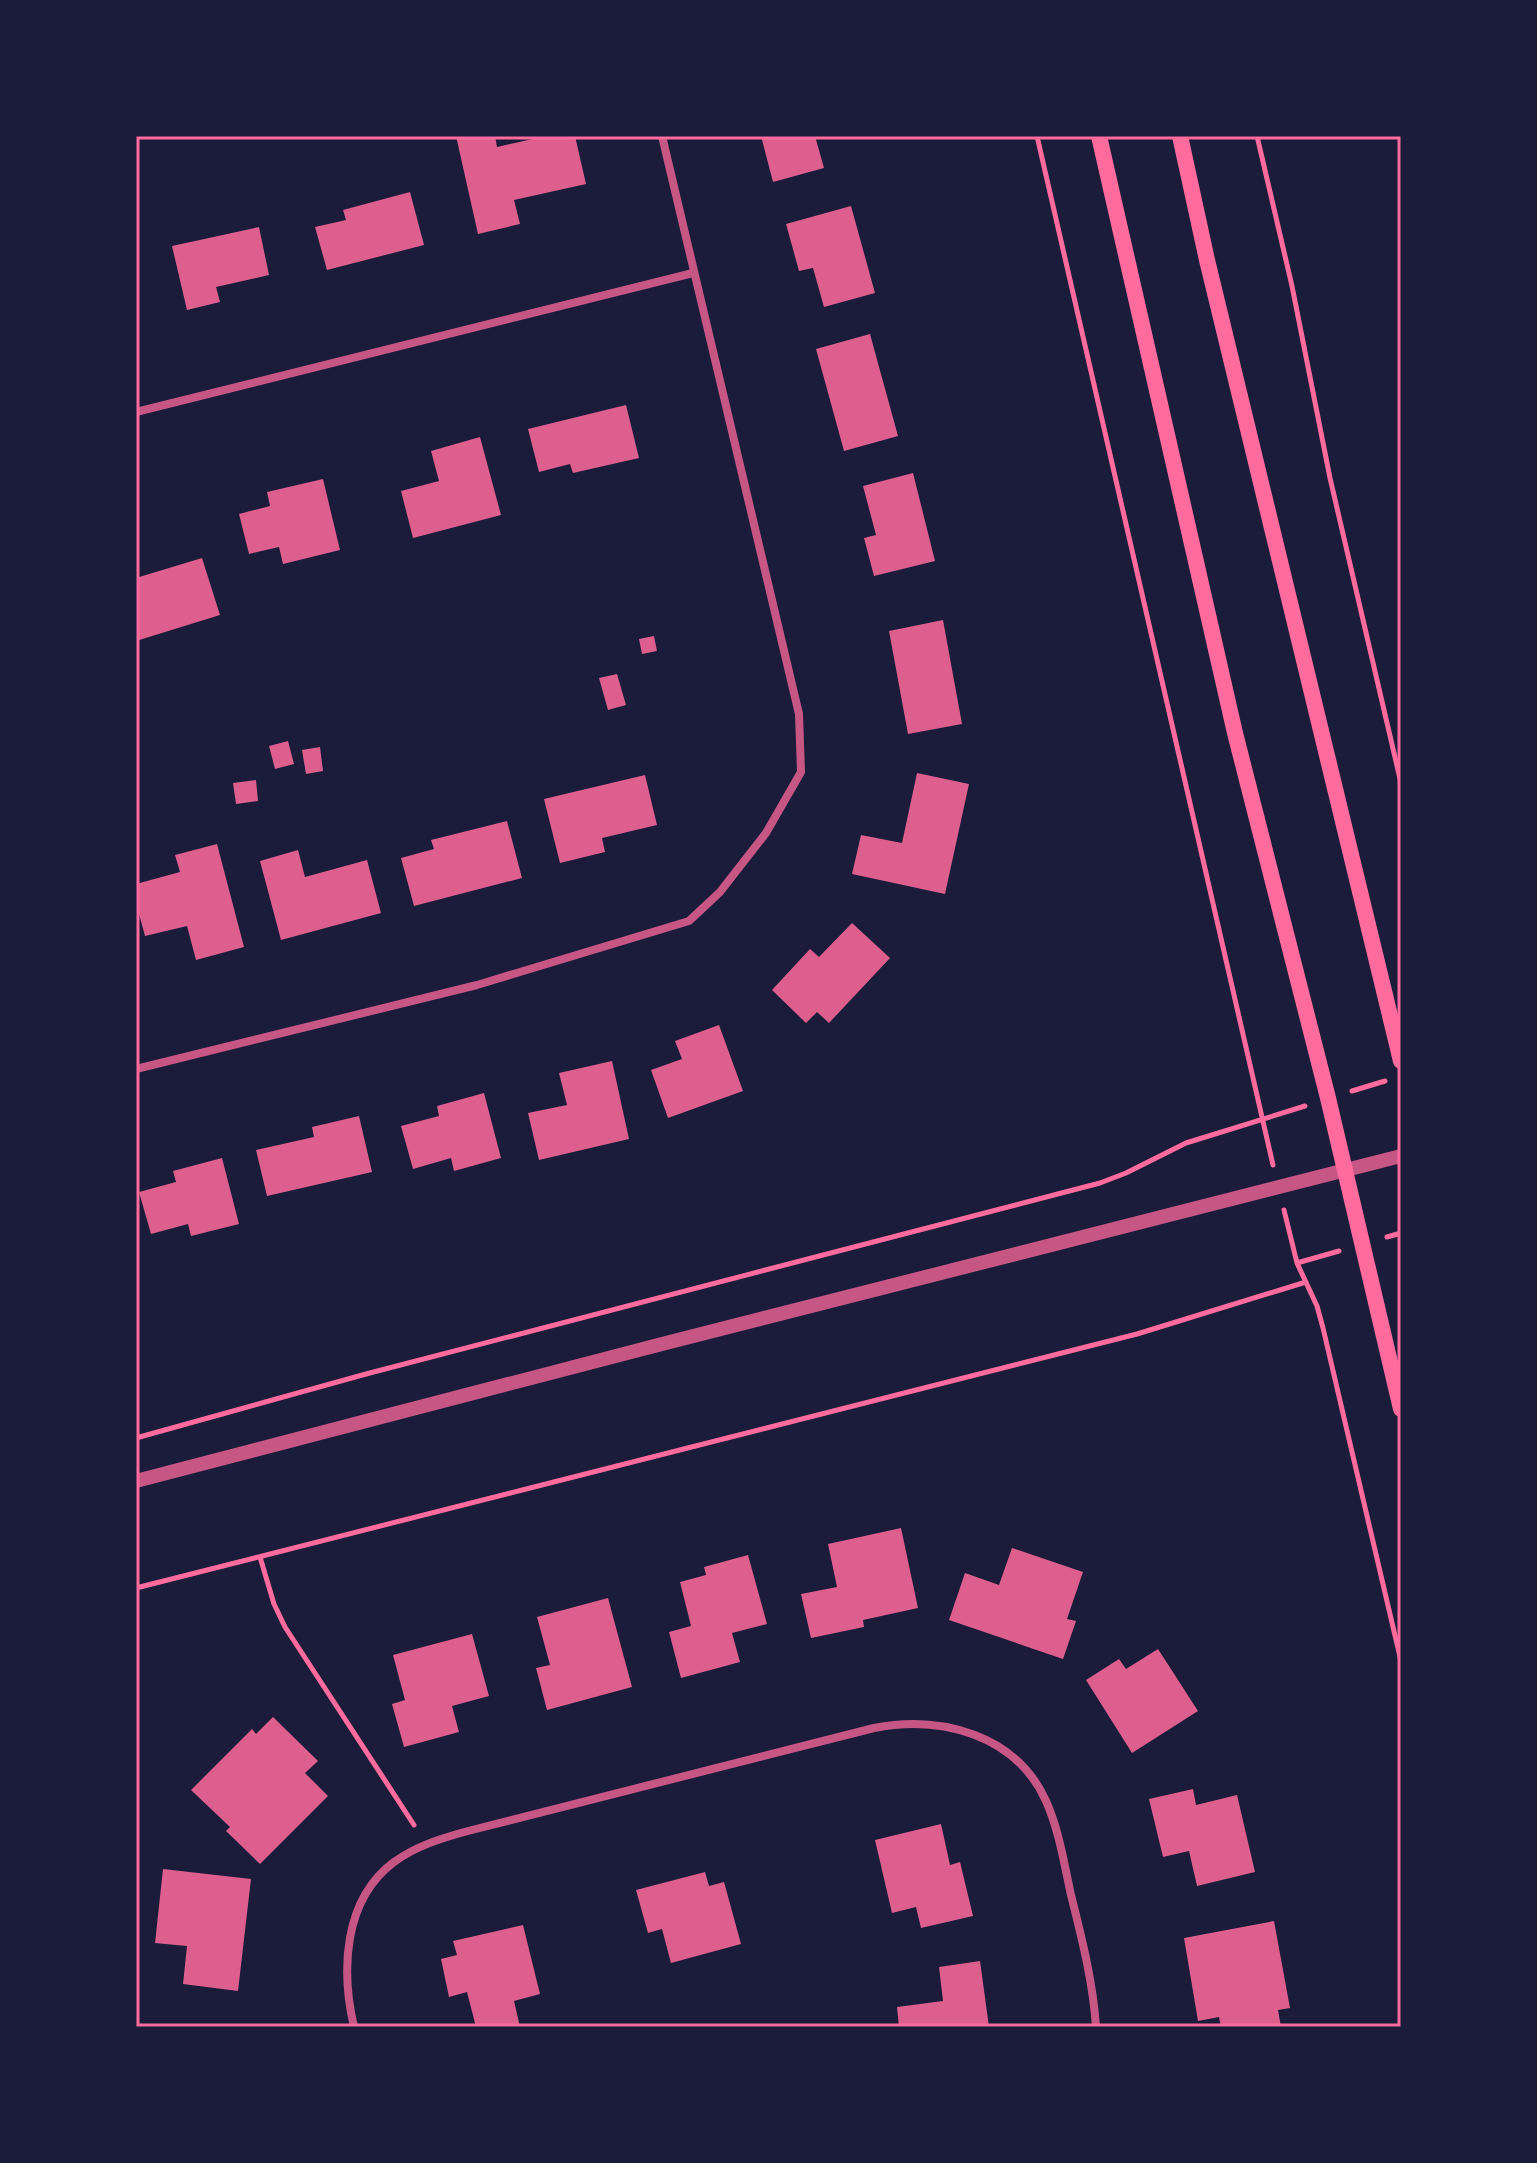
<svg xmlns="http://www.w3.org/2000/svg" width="1537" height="2163" viewBox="0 0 1537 2163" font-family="Jost,sans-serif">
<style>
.building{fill:#dd5f8e}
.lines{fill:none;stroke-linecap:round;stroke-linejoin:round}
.path{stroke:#ff6b9d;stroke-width:5}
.minor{stroke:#c65784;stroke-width:8}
.tertiary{stroke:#c65784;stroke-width:14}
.secondary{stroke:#ff6b9d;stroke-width:16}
.neatline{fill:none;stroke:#ff6b9d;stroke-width:3}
</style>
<rect width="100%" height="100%" fill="#1b1b3a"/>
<path class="building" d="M 456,136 L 495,136 L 497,147 L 546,136 L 575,136 L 586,184 L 514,200 L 520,224 L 478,234 Z
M 761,136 L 815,136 L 824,168 L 773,182 Z
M 410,192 L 424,245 L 327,270 L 315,227 L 346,220 L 343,210 Z
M 851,206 L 875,293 L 824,307 L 813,268 L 799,271 L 786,224 Z
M 259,227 L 269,275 L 216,287 L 220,302 L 187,310 L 172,246 Z
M 870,334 L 898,436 L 844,451 L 816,349 Z
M 626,405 L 639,458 L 573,473 L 570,464 L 539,472 L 528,429 Z
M 480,437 L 501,515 L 413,538 L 401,491 L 439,481 L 431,451 Z
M 913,473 L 935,561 L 874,576 L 864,538 L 876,535 L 863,486 Z
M 323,479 L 340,550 L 283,564 L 279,547 L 249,554 L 239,514 L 270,506 L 267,492 Z
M 202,558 L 220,615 L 136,641 L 136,578 Z
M 943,620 L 962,724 L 908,734 L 889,631 Z
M 654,636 L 657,651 L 642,654 L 639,639 Z
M 617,674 L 626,705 L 608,710 L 599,678 Z
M 288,741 L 294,764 L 275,769 L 269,746 Z
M 320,747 L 323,771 L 306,774 L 302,750 Z
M 917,773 L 969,784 L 945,894 L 852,874 L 861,835 L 902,843 Z
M 645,775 L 657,825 L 602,838 L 605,852 L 560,863 L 544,799 Z
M 256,780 L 258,801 L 236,804 L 233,783 Z
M 507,821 L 522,878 L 414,906 L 401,858 L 434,849 L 431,840 Z
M 217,844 L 244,947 L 196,960 L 187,926 L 145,936 L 136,903 L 136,884 L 180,872 L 175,855 Z
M 298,850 L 305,877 L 367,860 L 381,913 L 281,940 L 260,861 Z
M 852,923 L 890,958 L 829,1023 L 817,1012 L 806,1023 L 772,990 L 810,949 L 819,957 Z
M 719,1025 L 743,1091 L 668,1118 L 651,1070 L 682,1059 L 675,1041 Z
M 612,1061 L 629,1139 L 539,1160 L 528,1113 L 567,1105 L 559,1073 Z
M 484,1093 L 501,1158 L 454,1171 L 451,1158 L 413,1169 L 401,1126 L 439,1116 L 437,1106 Z
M 359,1116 L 372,1172 L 267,1196 L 256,1150 L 314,1137 L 312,1127 Z
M 222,1158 L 239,1224 L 191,1236 L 188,1224 L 151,1234 L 139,1192 L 176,1182 L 173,1171 Z
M 901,1528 L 918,1608 L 863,1620 L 864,1627 L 811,1638 L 801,1594 L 837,1587 L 828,1544 Z
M 1012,1548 L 1083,1572 L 1067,1619 L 1076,1621 L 1063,1659 L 949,1620 L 965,1573 L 999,1585 Z
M 748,1555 L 767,1624 L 732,1633 L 740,1662 L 681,1678 L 669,1632 L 691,1626 L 680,1582 L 706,1575 L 704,1567 Z
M 608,1598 L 632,1687 L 547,1710 L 536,1668 L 550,1665 L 537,1617 Z
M 472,1634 L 489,1696 L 452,1706 L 459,1732 L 404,1747 L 392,1704 L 405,1700 L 393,1655 Z
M 1158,1649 L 1198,1711 L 1132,1753 L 1086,1680 L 1119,1659 L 1126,1669 Z
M 273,1717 L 318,1761 L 305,1773 L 328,1796 L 260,1864 L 226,1831 L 230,1827 L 191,1790 L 252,1729 L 256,1734 Z
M 1193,1789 L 1196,1805 L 1237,1795 L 1255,1872 L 1197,1886 L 1189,1851 L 1163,1857 L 1149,1799 Z
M 941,1824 L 950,1865 L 960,1862 L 973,1916 L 921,1928 L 916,1907 L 892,1913 L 875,1840 Z
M 163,1869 L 251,1879 L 238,1991 L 183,1984 L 187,1946 L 155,1943 Z
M 705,1872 L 709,1886 L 724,1882 L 741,1944 L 671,1963 L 662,1929 L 648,1933 L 636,1890 Z
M 1274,1921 L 1290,2008 L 1278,2010 L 1281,2027 L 1221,2027 L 1219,2017 L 1198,2021 L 1184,1938 Z
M 523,1925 L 540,1994 L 514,2001 L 520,2027 L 476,2027 L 467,1992 L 449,1997 L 441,1959 L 457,1955 L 453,1941 Z
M 980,1961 L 989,2027 L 899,2027 L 897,2007 L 943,2001 L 939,1967 Z"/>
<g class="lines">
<path class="path" d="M 1037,136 L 1273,1165
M 1257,136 L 1292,286 L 1330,478 L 1401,783
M 1352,1091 L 1385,1081
M 1284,1210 L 1297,1263 L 1317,1306 L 1323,1328 L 1401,1661
M 1387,1237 L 1401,1233
M 1297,1263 L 1339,1251
M 136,1438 L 366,1374 L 1100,1183 L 1126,1173 L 1186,1143 L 1305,1106
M 260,1557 L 274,1604 L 285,1627 L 414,1825
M 136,1588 L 1137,1334 L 1306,1282"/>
<path class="minor" d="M 136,412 L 693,273
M 136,1069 L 477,985 L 689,921 L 720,892 L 766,833 L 801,772 L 799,714 L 662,136
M 354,2027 C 341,1971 343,1900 394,1862 C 416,1846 442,1838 468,1831 L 874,1728 C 940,1715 1016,1734 1046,1801 C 1059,1830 1064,1863 1071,1895 C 1082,1939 1093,1982 1096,2027"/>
<path class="tertiary" d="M 136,1481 L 662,1344 L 1401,1156"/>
<path class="secondary" d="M 1099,136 L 1235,733 L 1328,1098 L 1401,1409
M 1180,136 L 1207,260 L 1401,1061"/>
</g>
<rect width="1537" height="2163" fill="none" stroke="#1b1b3a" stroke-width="276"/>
<rect x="138" y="138" width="1261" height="1887" class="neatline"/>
</svg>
